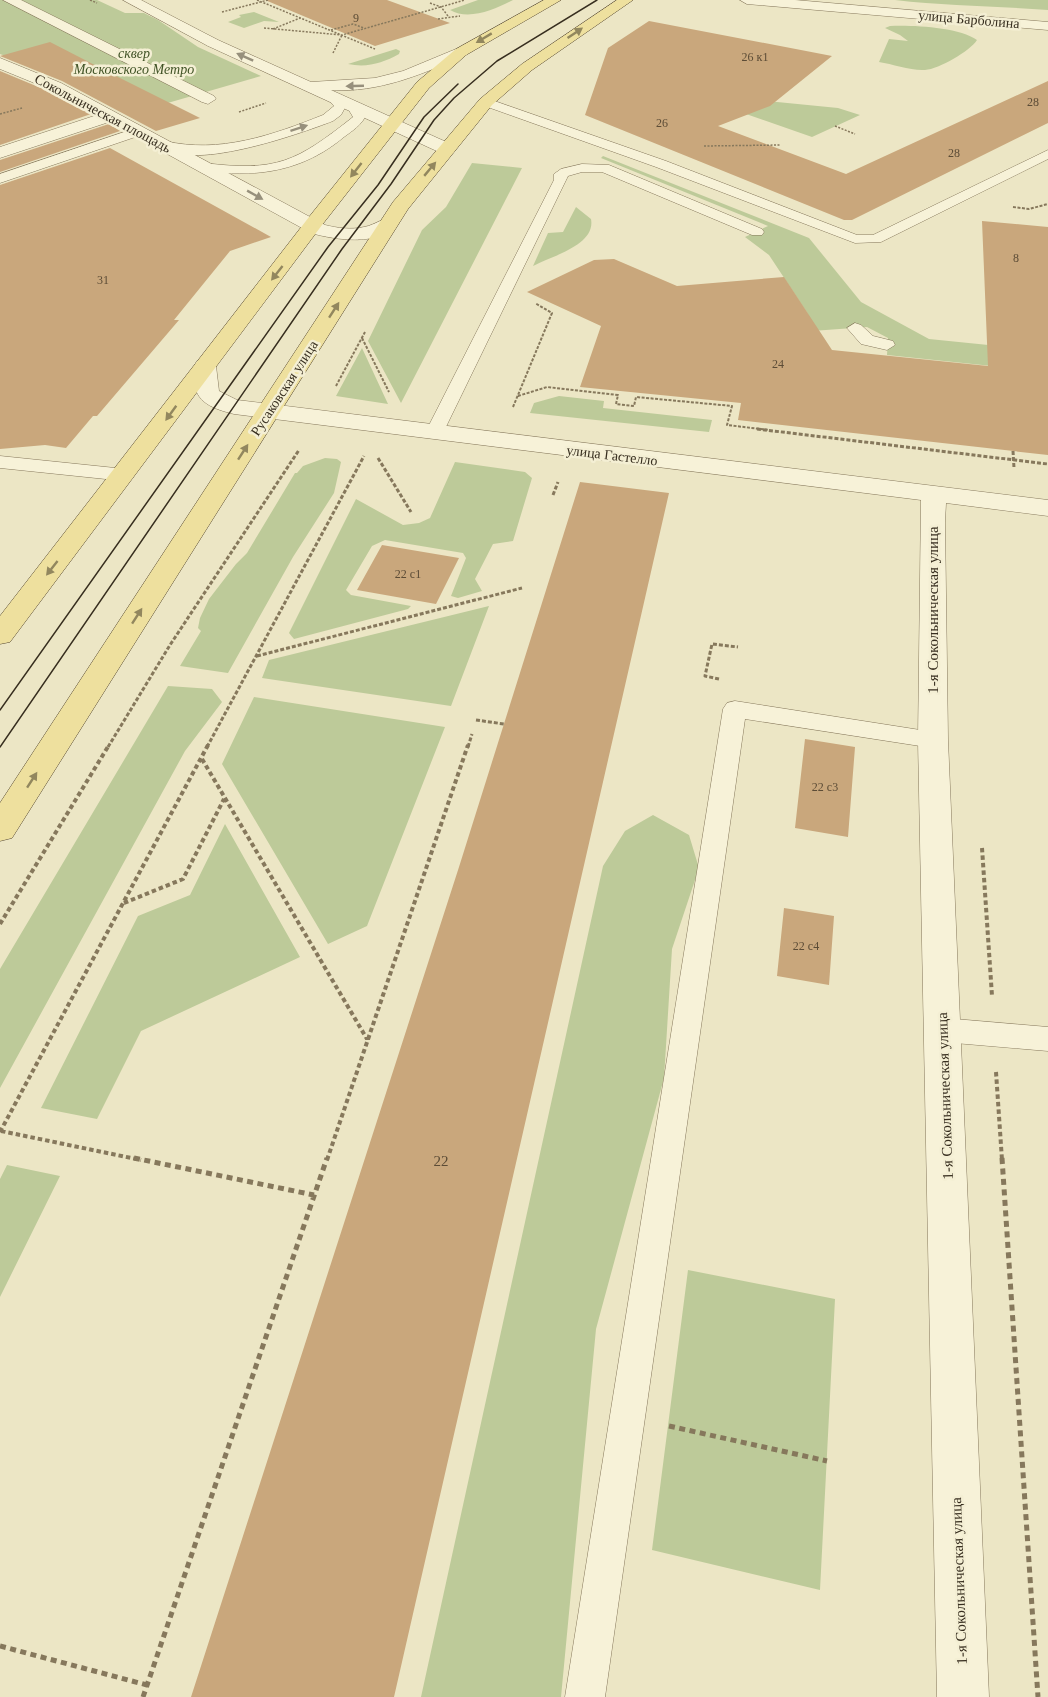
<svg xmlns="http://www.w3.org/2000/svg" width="1048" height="1697" viewBox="0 0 1048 1697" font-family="'Times New Roman',serif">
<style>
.green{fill:#bdca99}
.building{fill:#c9a77c}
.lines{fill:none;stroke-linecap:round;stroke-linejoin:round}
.lane-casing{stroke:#86785c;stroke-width:1}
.street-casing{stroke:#86785c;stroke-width:1}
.primary-casing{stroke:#544630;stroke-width:1}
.path-far4{stroke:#86785c;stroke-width:1.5;stroke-dasharray:2 1.5;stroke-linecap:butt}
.path-far3{stroke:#86785c;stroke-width:2;stroke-dasharray:3 1.5;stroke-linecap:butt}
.path-far2{stroke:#86785c;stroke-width:3;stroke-dasharray:4 2;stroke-linecap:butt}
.path-far1{stroke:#86785c;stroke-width:4;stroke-dasharray:4.5 3;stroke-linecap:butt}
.path{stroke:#86785c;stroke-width:5;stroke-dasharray:6 4.5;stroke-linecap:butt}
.lane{fill:#f7f2d8;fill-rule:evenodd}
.street{fill:#f7f2d8;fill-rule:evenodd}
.primary{fill:#eee09e;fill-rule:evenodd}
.tram{stroke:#372e1f;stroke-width:1.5}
.oneway{fill:#92875e}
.oneway2{fill:#97907c}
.labels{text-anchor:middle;stroke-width:5;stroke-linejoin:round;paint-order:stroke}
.number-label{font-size:12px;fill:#5c4c36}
.far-street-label{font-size:14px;fill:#372e1f;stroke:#f4efd4}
.far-park-label{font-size:14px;font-style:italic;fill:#415326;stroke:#f4efd4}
.street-label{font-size:15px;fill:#372e1f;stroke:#f4efd4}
.near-number-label{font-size:15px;fill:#5c4c36}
</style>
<rect width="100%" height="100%" fill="#ece6c5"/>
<path class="green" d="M 0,0 L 97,0 L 125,13 L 144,13 L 158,20 L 198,47 L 261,76 L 133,113 L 73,81 L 0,54 Z
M 478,0 L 513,0 C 496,9 469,21 450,10 Z
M 895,0 L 1048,0 L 1048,10 C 997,6 946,6 895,0 Z
M 254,12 L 279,22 L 264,21 L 244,28 L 228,22 L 241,17 L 239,15 Z
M 890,26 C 912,25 959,27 977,40 C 970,51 939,69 925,70 C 911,71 893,64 879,62 L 889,39 L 908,41 L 900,35 L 885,28 Z
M 396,49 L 400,51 L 399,54 C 383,63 367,68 348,64 Z
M 728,97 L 838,108 L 860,115 L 812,137 L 703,99 Z
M 603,156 L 809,238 L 861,302 L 929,339 L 1048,351 L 1048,372 L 887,355 L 888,338 L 867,327 L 812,331 L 808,314 L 769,255 L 745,237 L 768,226 L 601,158 Z
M 472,163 L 522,168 L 401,403 L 368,341 L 422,230 L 446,207 Z
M 576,207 L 591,219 C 596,245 552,256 533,266 L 548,233 L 563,232 Z
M 362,348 L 388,404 L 336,396 Z
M 559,396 L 604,401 L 603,408 L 712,420 L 709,432 L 530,413 L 534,403 Z
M 325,458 L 337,459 L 341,462 L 334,493 L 293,557 L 228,673 L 180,666 L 201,631 L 198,628 L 200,618 L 209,599 L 236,564 L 247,553 L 295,473 L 297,473 L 303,466 Z
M 455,462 L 525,472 L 532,478 L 513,541 L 493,544 L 475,579 L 482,591 L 458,598 L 451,596 L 466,558 L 463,553 L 385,540 L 372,546 L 346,590 L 351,595 L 411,606 L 408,609 L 294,639 L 289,633 L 356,499 L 403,525 L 419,523 L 430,518 Z
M 489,606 L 451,706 L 262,678 L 269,660 Z
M 168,686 L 212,689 L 222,702 L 185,751 L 0,1088 L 0,969 Z
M 254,697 L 445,727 L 367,926 L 328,944 L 222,764 Z
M 653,815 L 689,835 L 699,868 L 672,949 L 664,1078 L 596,1329 L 561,1697 L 421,1697 L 603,866 L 625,831 Z
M 225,824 L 300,957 L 141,1031 L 97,1119 L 41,1108 L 138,916 L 190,895 Z
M 7,1165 L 60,1176 L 0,1297 L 0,1179 Z
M 688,1270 L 835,1299 L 820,1590 L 652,1550 Z"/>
<path class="building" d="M 265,0 L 387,0 L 450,23 L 375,46 Z
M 649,21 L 832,56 L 770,106 L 718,126 L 846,174 L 1048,81 L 1048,123 L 852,220 L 844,220 L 585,115 L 608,48 Z
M 50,42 L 118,77 L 200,118 L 156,131 L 62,81 L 0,56 Z
M 0,71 L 48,91 L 91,114 L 0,145 Z
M 109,124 L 120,131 L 0,172 L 0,160 Z
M 110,148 L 271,237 L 230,251 L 174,320 L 179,320 L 97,416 L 93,416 L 66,448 L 45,445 L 0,449 L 0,185 Z
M 982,221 L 1048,227 L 1048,455 L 738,420 L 741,403 L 580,387 L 601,326 L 527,292 L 594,260 L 614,259 L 677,286 L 784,277 L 832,350 L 988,366 Z
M 580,482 L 669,493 L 394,1697 L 191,1697 L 459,867 Z
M 382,545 L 459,558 L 436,604 L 357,590 Z
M 805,739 L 855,747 L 848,837 L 795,828 Z
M 784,908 L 834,916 L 829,985 L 777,976 Z"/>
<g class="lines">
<defs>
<path id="lane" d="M 332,93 L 336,94 L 346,106 L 341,115 L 333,121 C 299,134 187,174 158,145 L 165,141 C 219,154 273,135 323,115 L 334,106 L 326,97 Z
M 486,98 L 666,161 L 857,235 L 873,235 L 1048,150 L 1048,159 L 881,242 L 855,243 L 656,167 L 482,105 L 480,102 Z
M 353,103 L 357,104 L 366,115 C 362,125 352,131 344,137 C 308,167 269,176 223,173 C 215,173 203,173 197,167 L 204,163 C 277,172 296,162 353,117 L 347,107 Z
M 139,127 L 144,128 L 145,131 L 144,134 L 0,183 L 0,174 Z
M 582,164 L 609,165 L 762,229 L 764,232 L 762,235 L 752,235 L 602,172 L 582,172 L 568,176 L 443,433 L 440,437 L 428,437 L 425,433 L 554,180 L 554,174 L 561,169 Z
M 855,323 L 861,325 L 873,336 L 893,341 L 895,345 L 887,350 L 861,344 L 847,328 Z
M 0,456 L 125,469 L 132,471 L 134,475 L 132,479 L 125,481 L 0,468 Z
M 735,701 L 933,732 L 941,734 L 945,740 L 941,746 L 933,748 L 745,719 L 605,1697 L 565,1697 L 723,709 L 727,703 Z
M 943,1018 L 1048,1027 L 1048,1051 L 943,1042 L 933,1039 L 929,1030 L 933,1021 Z"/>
<path id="street" d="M 3,0 L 21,0 L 214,96 L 216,99 L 208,104 L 202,102 Z
M 123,0 L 141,0 L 218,40 L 311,82 L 375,78 L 403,71 L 456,49 L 466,49 L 469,52 L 466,55 C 423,74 379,93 331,90 L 453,145 L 456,149 L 453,153 L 441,153 L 208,46 Z
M 740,0 L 795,0 L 1048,22 L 1048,30 L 747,4 Z
M 0,58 L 61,83 L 325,225 C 337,228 351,230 364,227 C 376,225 383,216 396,219 L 398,223 C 382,247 335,240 311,233 L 109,122 L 0,158 L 0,147 L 97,115 L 49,89 L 0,69 Z
M 205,359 L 213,361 L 216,366 L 219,391 L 237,400 L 1048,500 L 1048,516 L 946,503 L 945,522 L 948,740 L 989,1697 L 937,1697 L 918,740 L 921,500 L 234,414 C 214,409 195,403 194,380 C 194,373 193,367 197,361 Z"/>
<path id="primary" d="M 544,0 L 561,0 L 466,55 L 429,88 L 322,225 L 10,642 L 0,644 L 0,616 L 309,217 L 417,82 L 456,49 Z
M 617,0 L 633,0 L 532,70 L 492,105 L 408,209 L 12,838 L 0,841 L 0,803 L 393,202 L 480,99 L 522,64 Z"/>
</defs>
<use href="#lane" class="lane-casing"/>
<use href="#street" class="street-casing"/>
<use href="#primary" class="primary-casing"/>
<path class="path-far4" d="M 90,0 L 97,3
M 257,0 L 375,49
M 430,3 L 441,7 L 448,16
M 222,12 L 268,0
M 438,19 L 460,16
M 264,28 L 342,35 L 465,0
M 273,29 L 300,18
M 331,30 L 353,24 L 364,28
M 333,53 L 342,35
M 239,112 L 266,103
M 0,114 L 22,108
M 835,126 L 855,134
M 704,146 L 781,145"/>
<path class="path-far3" d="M 1013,207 L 1029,209 L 1048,204
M 362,338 L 389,392
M 336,386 L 365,332
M 518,396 L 547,387 L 618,395 L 616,404 L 634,406 L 636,397 L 732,406 L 727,425 L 769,430
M 513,407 L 552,313 L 535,303"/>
<path class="path-far2" d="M 757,429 L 1048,464
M 1013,451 L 1014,468
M 378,458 L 411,512
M 553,495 L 558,482
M 257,656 L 522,588
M 719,679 L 705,676 L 712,644 L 738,647
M 476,720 L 504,724
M 108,747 L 170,645 L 299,450
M 207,747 L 364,456
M 468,747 L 472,734"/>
<path class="path-far1" d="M 202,759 L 367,1039
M 982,848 L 992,996
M 124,903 L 183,879 L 224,799
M 0,924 L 109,745
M 996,1072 L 1002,1160
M 1,1131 L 141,1160
M 0,1132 L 208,745
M 327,1160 L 468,745"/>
<path class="path" d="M 134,1158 L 314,1195
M 1002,1158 L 1038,1697
M 669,1426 L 827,1461
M 0,1646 L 147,1685
M 143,1697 L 327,1158"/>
<use href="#lane" class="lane"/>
<use href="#street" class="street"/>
<use href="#primary" class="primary"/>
<path class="tram" d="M 0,710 L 328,247 L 378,185 L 424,117 L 458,84
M 0,747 L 342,249 L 391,184 L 434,120 L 454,98 L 497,61 L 597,0"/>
</g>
<defs><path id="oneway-solid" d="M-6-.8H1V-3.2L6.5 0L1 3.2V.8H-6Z" transform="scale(1.5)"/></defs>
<g class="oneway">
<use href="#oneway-solid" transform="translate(575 33) rotate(-34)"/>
<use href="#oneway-solid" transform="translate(484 38) rotate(149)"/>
<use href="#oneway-solid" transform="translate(430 169) rotate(-50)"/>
<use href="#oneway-solid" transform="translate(356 170) rotate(128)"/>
<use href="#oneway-solid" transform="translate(277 273) rotate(128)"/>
<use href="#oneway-solid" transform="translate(334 310) rotate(-57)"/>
<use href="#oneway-solid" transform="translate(171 413) rotate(126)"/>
<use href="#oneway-solid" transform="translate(243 452) rotate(-57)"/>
<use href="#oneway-solid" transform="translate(52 568) rotate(128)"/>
<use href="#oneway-solid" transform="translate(137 616) rotate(-57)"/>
<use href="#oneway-solid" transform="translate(32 780) rotate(-57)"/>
</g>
<g class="oneway2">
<use href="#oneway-solid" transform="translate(245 57) rotate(-156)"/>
<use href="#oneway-solid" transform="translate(355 86) rotate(178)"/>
<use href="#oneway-solid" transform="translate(299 128) rotate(-18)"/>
<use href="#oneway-solid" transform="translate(255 195) rotate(29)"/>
</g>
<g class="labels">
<g class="number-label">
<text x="356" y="22">9</text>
<text x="755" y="61">26 к1</text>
<text x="1033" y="106">28</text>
<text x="662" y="127">26</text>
<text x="954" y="157">28</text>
<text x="1016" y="262">8</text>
<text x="103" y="284">31</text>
<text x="778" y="368">24</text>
<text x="408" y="578">22 с1</text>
<text x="825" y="791">22 с3</text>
<text x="806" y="950">22 с4</text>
</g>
<g class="far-street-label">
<text transform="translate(969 19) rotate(5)" y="5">улица Барболина</text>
<text transform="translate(103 113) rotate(28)" y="5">Сокольническая площадь</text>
<text transform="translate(284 388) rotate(-57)" y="5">Русаковская улица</text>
<text transform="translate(612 455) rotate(7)" y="5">улица Гастелло</text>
</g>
<g class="far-park-label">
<text x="134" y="58">сквер<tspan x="134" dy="16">Московского Метро</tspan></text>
</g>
<g class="street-label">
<text transform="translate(933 610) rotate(-90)" y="5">1-я Сокольническая улица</text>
<text transform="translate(945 1096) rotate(-92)" y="5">1-я Сокольническая улица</text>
<text transform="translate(959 1581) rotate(-92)" y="5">1-я Сокольническая улица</text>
</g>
<g class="near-number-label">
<text x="441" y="1166">22</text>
</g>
</g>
</svg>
